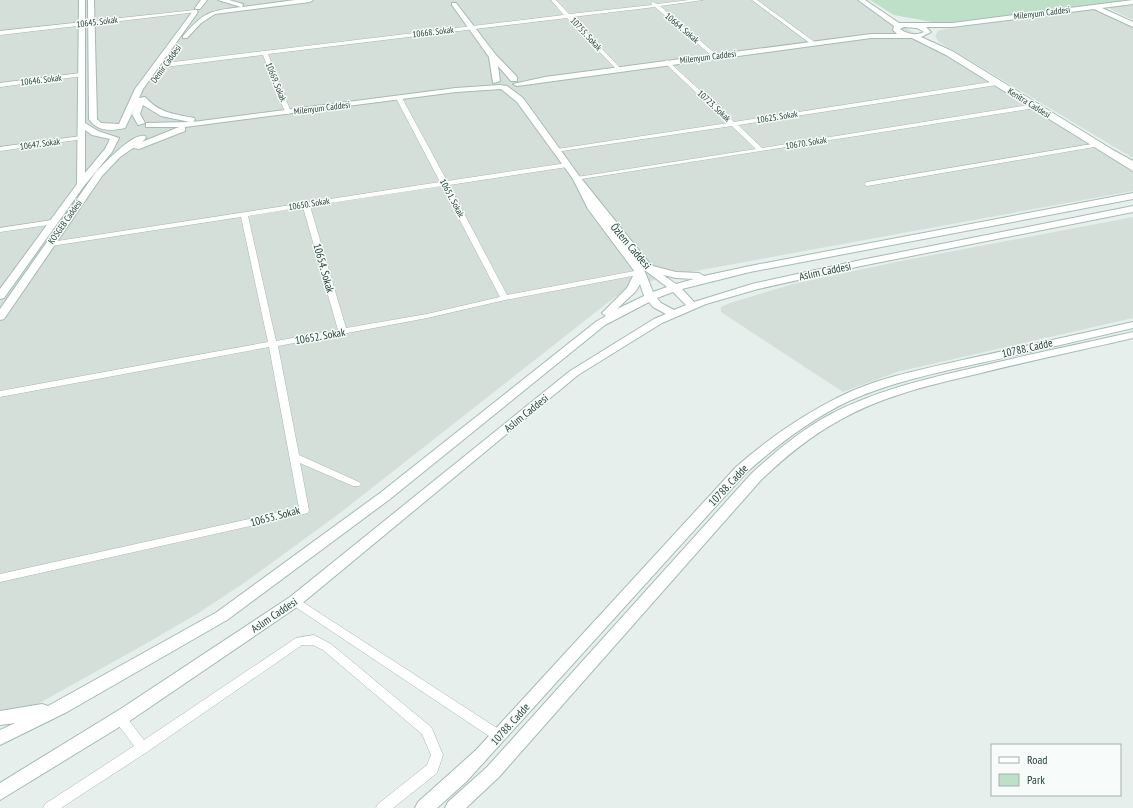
<svg xmlns="http://www.w3.org/2000/svg" width="1133" height="808" viewBox="0 0 1133 808" font-family="'PT Sans Narrow',sans-serif">
<style>
.built{fill:#d4dfda}
.green{fill:#bfe0c8}
.lines{fill:none;stroke-linecap:round;stroke-linejoin:round}
.street-casing{stroke:#a8b8b2;stroke-width:1}
.secondary-casing{stroke:#a4bbb3;stroke-width:2}
.street{fill:#fff;fill-rule:evenodd}
.secondary{fill:#fff;fill-rule:evenodd}
.labels{text-anchor:middle;stroke-width:3;stroke-linejoin:round;paint-order:stroke}
.far-street-label{font-size:9px;fill:#24423a;stroke:#f7fbf9}
.street-label{font-size:11px;fill:#24423a;stroke:#f7fbf9}
</style>
<rect width="100%" height="100%" fill="#e6efeb"/>
<path class="built" d="M 0,0 L 860,0 L 1133,166 L 1133,191 L 662,277 L 630,289 L 615,297 L 340,513 L 244,583 L 197,614 L 140,647 L 0,725 Z
M 1133,4 L 1133,20 L 1110,9 L 1112,6 Z
M 1094,9 L 1133,28 L 1133,158 L 939,42 L 935,36 L 938,31 L 945,29 Z
M 1133,217 L 1133,318 L 897,372 L 843,392 L 721,312 L 721,307 L 730,303 L 793,284 L 901,261 Z"/>
<path class="green" d="M 870,0 L 1128,0 L 943,24 L 894,15 Z"/>
<g class="lines">
<defs>
<path id="street" d="M 551,0 L 556,0 L 569,14 L 652,5 L 651,3 L 653,2 L 657,4 L 689,0 L 703,0 L 660,6 L 718,56 L 713,57 L 655,7 L 572,17 L 620,68 L 620,70 L 618,71 L 567,18 L 268,54 L 291,112 L 288,114 L 285,112 L 263,55 L 165,67 L 162,65 L 165,63 L 564,15 Z
M 752,0 L 757,0 L 816,43 L 811,44 Z
M 195,10 L 197,10 L 197,12 L 0,35 L 0,31 Z
M 667,60 L 734,122 L 997,81 L 1000,83 L 997,85 L 738,125 L 762,148 L 1035,104 L 1038,106 L 1035,108 L 575,180 L 575,178 L 577,177 L 756,149 L 732,126 L 555,152 L 554,151 L 557,149 L 728,123 L 665,63 L 665,61 Z
M 81,73 L 83,74 L 83,76 L 0,87 L 0,83 Z
M 399,96 L 402,98 L 447,181 L 567,163 L 570,165 L 567,167 L 449,185 L 507,295 L 640,270 L 644,272 L 643,274 L 505,300 L 427,318 L 278,346 L 299,455 L 359,482 L 361,484 L 359,486 L 353,486 L 300,463 L 309,510 L 308,513 L 0,582 L 0,574 L 299,508 L 269,347 L 0,397 L 0,391 L 268,342 L 241,217 L 51,246 L 47,244 L 51,242 L 440,182 L 396,98 ZM 442,186 L 500,297 L 427,314 L 346,328 L 310,206 ZM 303,207 L 338,330 L 276,341 L 248,216 Z
M 81,136 L 84,138 L 83,139 L 0,151 L 0,147 Z
M 1098,143 L 1101,145 L 1100,146 L 867,186 L 864,184 L 867,182 Z
M 52,220 L 56,222 L 55,224 L 0,232 L 0,228 Z
M 295,597 L 503,732 L 505,736 L 503,740 L 499,741 L 495,740 L 291,604 L 289,601 L 291,598 Z
M 314,635 L 331,644 L 431,727 L 433,731 L 443,755 L 437,773 L 393,808 L 376,808 L 378,804 L 427,765 L 431,755 L 422,734 L 323,650 L 313,645 L 302,645 L 147,752 L 61,808 L 43,808 L 45,804 L 134,746 L 116,722 L 114,718 L 116,714 L 120,713 L 124,714 L 144,740 L 296,638 Z"/>
<path id="secondary" d="M 79,0 L 85,0 L 85,123 L 98,131 L 119,138 L 112,152 L 84,186 L 4,298 L 0,299 L 0,289 L 77,184 ZM 85,130 L 92,135 L 110,139 L 105,149 L 85,173 Z
M 88,0 L 94,0 L 97,119 L 101,123 L 119,124 L 135,89 L 193,11 L 195,10 L 198,12 L 143,89 L 139,98 L 145,97 C 159,113 174,114 194,118 L 195,120 L 193,122 L 456,88 L 500,85 L 507,86 L 523,98 L 580,177 L 650,264 L 653,266 L 676,272 L 699,273 L 704,276 L 750,266 L 1133,193 L 1133,199 L 750,272 L 682,289 L 694,302 L 752,284 L 861,260 L 1133,206 L 1133,212 L 861,266 L 758,289 L 706,304 L 662,323 L 578,375 L 300,605 L 134,718 L 0,800 L 0,783 L 122,708 L 290,597 L 570,371 L 654,319 L 666,314 L 653,307 L 649,302 L 605,325 L 390,499 L 227,620 L 67,712 L 0,745 L 0,730 L 15,723 L 0,725 L 0,711 L 42,704 L 48,706 L 217,612 L 380,493 L 597,321 L 606,316 L 602,313 L 627,288 L 635,272 L 588,209 L 573,179 L 517,102 L 501,89 L 456,92 L 185,127 L 185,131 L 139,149 L 133,148 L 120,157 L 102,176 L 4,319 L 0,320 L 0,309 L 96,172 C 105,163 132,133 145,136 L 146,138 L 142,142 L 179,127 L 146,127 L 146,123 L 190,122 L 161,116 L 143,105 L 140,114 L 145,123 L 138,125 L 132,114 L 137,103 L 125,128 C 112,131 97,132 89,119 ZM 640,264 L 642,268 L 667,287 L 653,292 L 645,272 ZM 663,275 L 676,278 L 694,279 L 676,284 ZM 640,284 L 644,296 L 617,309 L 636,291 ZM 673,292 L 686,305 L 674,310 L 661,303 L 657,298 Z
M 201,0 L 207,0 L 200,9 L 196,9 L 195,8 Z
M 218,0 L 229,0 L 243,4 L 242,7 L 295,0 L 313,0 L 310,2 L 215,14 L 201,23 L 187,38 L 183,38 L 183,36 C 204,12 209,11 241,7 Z
M 858,0 L 865,0 L 899,23 L 952,23 L 1133,0 L 1133,4 L 1102,8 L 1133,22 L 1133,27 L 1094,9 L 952,27 L 926,27 L 931,32 L 921,37 L 952,51 L 1113,150 L 1133,161 L 1133,171 L 946,55 L 912,38 L 871,38 L 517,86 L 513,84 L 545,77 L 871,34 L 897,34 L 893,30 L 894,26 ZM 904,27 L 917,28 L 924,32 C 916,36 907,34 900,29 Z
M 452,3 L 456,3 L 496,55 L 517,77 L 517,81 L 511,81 L 498,66 L 500,81 L 493,83 L 489,57 L 452,5 Z
M 1133,322 L 1133,328 C 1082,340 1031,352 980,363 C 936,373 891,382 849,401 C 811,419 777,445 746,473 L 466,782 L 437,808 L 415,808 L 418,802 L 476,750 L 736,467 C 768,439 801,416 839,397 C 879,377 924,369 967,359 C 1022,347 1078,334 1133,322 Z
M 1133,332 L 1133,338 C 1081,350 1029,361 977,374 C 930,385 882,396 840,420 C 810,436 785,457 761,480 L 499,777 L 466,808 L 445,808 L 448,802 L 487,767 L 751,474 C 776,451 801,430 831,414 C 875,391 925,379 973,368 C 1026,355 1080,344 1133,332 Z"/>
</defs>
<use href="#street" class="street-casing"/>
<use href="#secondary" class="secondary-casing"/>
<use href="#street" class="street"/>
<use href="#secondary" class="secondary"/>
</g>
<g class="labels">
<g class="far-street-label">
<text transform="translate(1042 13) rotate(-7)" y="3">Milenyum Caddesi</text>
<text transform="translate(97 22) rotate(-7)" y="3">10645. Sokak</text>
<text transform="translate(682 28) rotate(40)" y="3">10664. Sokak</text>
<text transform="translate(433 32) rotate(-7)" y="3">10668. Sokak</text>
<text transform="translate(586 34) rotate(47)" y="3">10755. Sokak</text>
<text transform="translate(708 57) rotate(-7)" y="3">Milenyum Caddesi</text>
<text transform="translate(166 64) rotate(-54)" y="3">Demir Caddesi</text>
<text transform="translate(41 80) rotate(-7)" y="3">10646. Sokak</text>
<text transform="translate(276 82) rotate(68)" y="3">10669. Sokak</text>
<text transform="translate(1029 103) rotate(32)" y="3">Kenitra Caddesi</text>
<text transform="translate(714 106) rotate(43)" y="3">10723. Sokak</text>
<text transform="translate(322 108) rotate(-7)" y="3">Milenyum Caddesi</text>
<text transform="translate(777 117) rotate(-9)" y="3">10625. Sokak</text>
<text transform="translate(806 143) rotate(-9)" y="3">10670. Sokak</text>
<text transform="translate(40 144) rotate(-8)" y="3">10647. Sokak</text>
<text transform="translate(452 198) rotate(62)" y="3">10651. Sokak</text>
<text transform="translate(309 204) rotate(-9)" y="3">10650. Sokak</text>
<text transform="translate(65 222) rotate(-55)" y="3">KOSGEB Caddesi</text>
</g>
<g class="street-label">
<text transform="translate(631 246) rotate(50)" y="4">Özlem Caddesi</text>
<text transform="translate(324 268) rotate(74)" y="4">10654. Sokak</text>
<text transform="translate(825 271) rotate(-12)" y="4">Aslım Caddesi</text>
<text transform="translate(320 336) rotate(-10)" y="4">10652. Sokak</text>
<text transform="translate(1027 348) rotate(-13)" y="4">10788. Cadde</text>
<text transform="translate(526 413) rotate(-39)" y="4">Aslım Caddesi</text>
<text transform="translate(728 485) rotate(-47)" y="4">10788. Cadde</text>
<text transform="translate(275 516) rotate(-15)" y="4">10653. Sokak</text>
<text transform="translate(274 615) rotate(-34)" y="4">Aslım Caddesi</text>
<text transform="translate(510 724) rotate(-48)" y="4">10788. Cadde</text>
</g>
</g>
<rect x="991" y="744" width="130" height="52" fill="#f7fbf9" stroke="#a3b1ad"/>
<rect x="999" y="757" width="20" height="6" fill="#ffffff" stroke="#a3b1ad"/>
<text x="1027" y="764" font-size="12" fill="#24423a">Road</text>
<rect x="999" y="774" width="20" height="12" fill="#bfe0c8" stroke="#a3b1ad"/>
<text x="1027" y="784" font-size="12" fill="#24423a">Park</text>
</svg>
